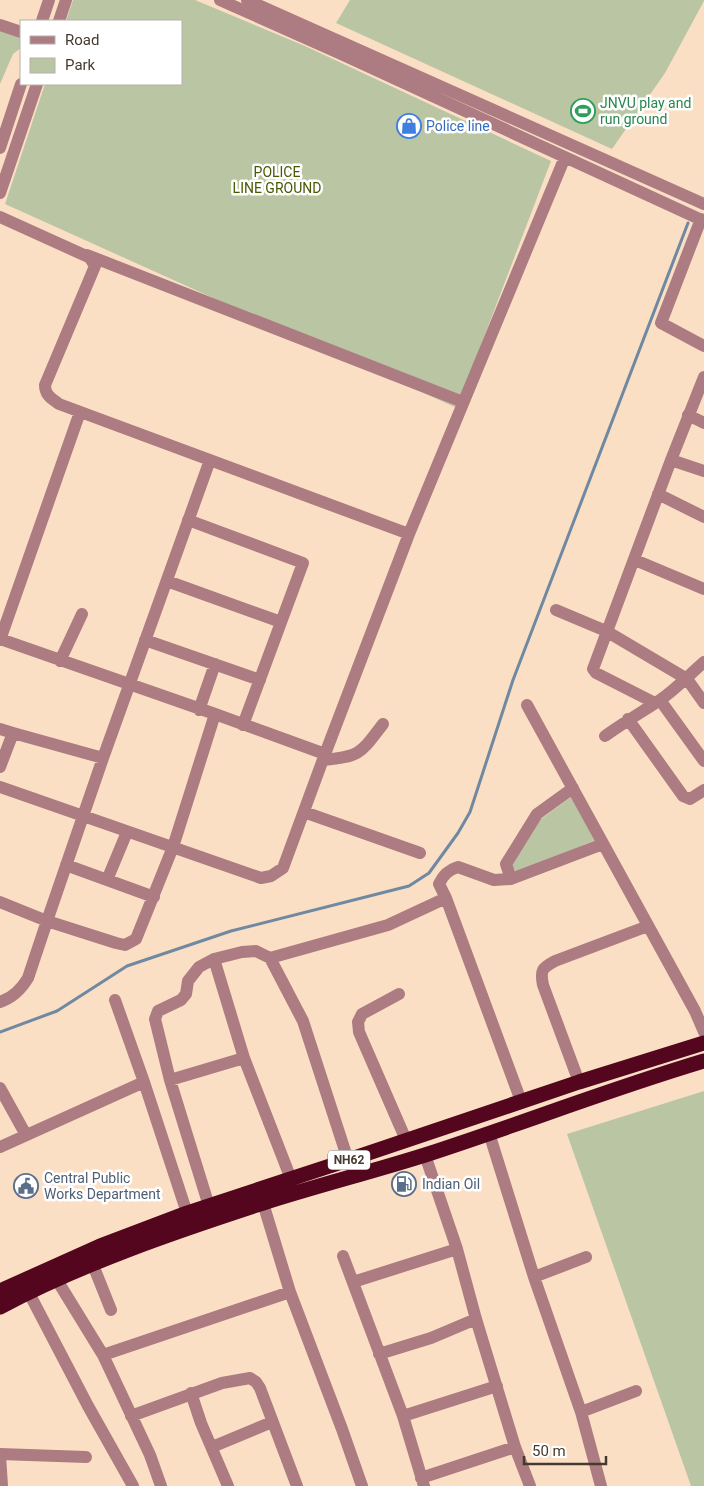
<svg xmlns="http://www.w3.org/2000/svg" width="704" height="1486" viewBox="0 0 704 1486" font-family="Roboto,sans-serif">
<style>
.green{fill:#bac5a4}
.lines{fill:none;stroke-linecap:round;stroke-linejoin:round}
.stream{stroke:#7089a2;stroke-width:3}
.minor{stroke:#ac7c82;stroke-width:12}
.highway{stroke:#53061e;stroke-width:15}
.labels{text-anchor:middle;stroke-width:5;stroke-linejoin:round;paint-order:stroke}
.shield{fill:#fff;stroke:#7d756e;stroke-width:1}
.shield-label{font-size:12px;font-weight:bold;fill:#453a30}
.leisure-label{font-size:14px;fill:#27864d;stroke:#fff;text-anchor:start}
.shop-label{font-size:14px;fill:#366cbe;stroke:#fff;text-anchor:start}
.park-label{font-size:14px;fill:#485903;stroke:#fff}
.service-label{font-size:14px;fill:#4e5e75;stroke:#fff;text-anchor:start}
</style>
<rect width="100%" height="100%" fill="#fbdfc4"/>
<path class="green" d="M 73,0 L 195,0 L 305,46 L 551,161 L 457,408 L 5,204 L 45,84 L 181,84 L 181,21 L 66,21 Z
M 350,0 L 704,0 L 704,1 L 665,73 L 612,149 L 336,23 Z
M 0,26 L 21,34 L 21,48 L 13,54 L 0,84 Z
M 571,797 L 596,840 L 517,872 L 513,869 L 512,863 L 537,822 Z
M 704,1091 L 704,1486 L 691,1486 L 567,1134 Z"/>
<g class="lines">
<path class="stream" d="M 0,1032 L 57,1011 L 127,966 L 231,931 L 409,886 L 429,873 L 458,833 L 470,812 L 513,680 L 688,223"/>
<path class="minor" d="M 220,0 L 339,53 L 704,221
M 247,0 L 704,204
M 42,21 L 49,0
M 59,21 L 66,0
M 0,25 L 21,32
M 0,148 L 21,84
M 0,193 L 37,84
M 0,217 L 84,255 L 90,258 L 95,266 L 45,385 C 45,395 51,398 59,404 L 409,534 L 325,754 L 215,714 L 0,639
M 701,219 L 661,323 L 704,346
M 87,255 L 463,402
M 688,415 L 704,423
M 671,460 L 704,471
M 658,494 L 704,517
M 188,520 L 303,563 L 243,725
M 409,534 L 565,157
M 635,560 L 704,589
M 167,581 L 281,622
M 556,610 L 606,631 L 687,679 L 704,703
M 0,640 L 80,412
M 145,640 L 260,680
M 60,661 L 82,614
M 660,700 L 704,761
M 655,703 L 596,673 L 593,669 L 671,460 L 704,377
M 527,705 L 695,1011 L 704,1032
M 199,710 L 215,664
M 628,719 L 683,796 L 690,799 L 704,790
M 0,729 L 13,733 L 0,767
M 13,733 L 103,758
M 605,736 C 623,723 642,712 660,700 C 676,689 689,675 704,662
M 323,760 C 361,756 360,754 383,724
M 0,787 L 261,878 L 271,876 L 283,868 L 325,754
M 304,812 L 420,853
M 66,865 L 154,897
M 511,879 L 506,864 L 537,814 L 573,788
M 107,880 L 127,832
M 446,898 L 439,884 C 443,875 448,870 458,867 L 494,880 L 511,879 L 603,844
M 0,902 L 47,921 L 103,758 L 210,460
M 270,958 L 388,925 L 446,898 L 521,1101
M 214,959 L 242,952 L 256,951 L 270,958 L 303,1021 L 348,1160
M 399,994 L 362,1014 L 358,1022 L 359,1032 L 406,1140
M 115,1000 L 144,1082 L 187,1213
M 0,1002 C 12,998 22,988 28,978 L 47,921 L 116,943 L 125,945 L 136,939 L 173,847 L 215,714
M 244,1058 L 291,1179
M 170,1080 L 244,1058 L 214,959 L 199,967 L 188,981 L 186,994 L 181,1000 L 158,1011 L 155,1019 L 170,1080 L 209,1206
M 579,1082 L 543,985 C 540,970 542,968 555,961 L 648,926
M 0,1088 L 26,1135
M 489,1133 L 534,1277 L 581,1412 L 601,1486
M 0,1147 L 144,1082
M 425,1155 L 457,1249 L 476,1319 L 515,1447 L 530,1486
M 343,1256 L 403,1416 L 424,1486
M 93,1265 L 111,1310
M 534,1277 L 586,1257
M 57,1280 L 103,1355 L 150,1455 L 161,1486
M 353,1282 L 457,1249
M 290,1292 L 342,1429 L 362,1486
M 29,1293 L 88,1406 L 133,1486
M 379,1354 L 431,1338 L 476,1319
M 103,1355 L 290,1292 L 263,1203
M 191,1393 L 201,1423 L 228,1486
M 581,1412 L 636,1391
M 131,1416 L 222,1383 L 250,1378 L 256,1382 L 260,1388 L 297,1486
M 403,1416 L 497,1386
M 212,1447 L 272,1422
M 0,1454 L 86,1457
M 0,1455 L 2,1486
M 421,1478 L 515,1447"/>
<path class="highway" d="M 0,1291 L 100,1246 L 187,1213 L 348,1160 L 579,1082 L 704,1043
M 0,1307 C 83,1263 174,1232 263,1203 C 316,1186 371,1172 425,1155 C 518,1125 610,1089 704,1061"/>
</g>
<defs>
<symbol id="stadium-ring" viewBox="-11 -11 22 22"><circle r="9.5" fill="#fff" stroke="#2e9e5b" stroke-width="1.5"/><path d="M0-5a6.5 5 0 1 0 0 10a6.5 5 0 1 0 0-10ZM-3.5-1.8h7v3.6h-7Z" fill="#2e9e5b"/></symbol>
<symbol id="shop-ring" viewBox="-11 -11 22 22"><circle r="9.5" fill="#fff" stroke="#3f7fe0" stroke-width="1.5"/><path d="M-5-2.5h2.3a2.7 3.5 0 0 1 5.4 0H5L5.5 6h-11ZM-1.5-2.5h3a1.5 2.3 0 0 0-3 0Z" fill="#3f7fe0"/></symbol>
<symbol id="fuel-ring" viewBox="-11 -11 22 22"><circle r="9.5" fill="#fff" stroke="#5c6f8a" stroke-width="1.5"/><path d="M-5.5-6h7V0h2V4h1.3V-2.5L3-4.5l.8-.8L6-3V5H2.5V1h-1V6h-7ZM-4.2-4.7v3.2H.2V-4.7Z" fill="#5c6f8a"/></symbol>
<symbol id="civic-ring" viewBox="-11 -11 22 22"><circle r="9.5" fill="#fff" stroke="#5c6f8a" stroke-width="1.5"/><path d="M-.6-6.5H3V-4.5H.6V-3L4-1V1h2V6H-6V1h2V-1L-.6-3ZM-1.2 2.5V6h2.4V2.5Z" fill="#5c6f8a"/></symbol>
</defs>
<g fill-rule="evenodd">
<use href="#stadium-ring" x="569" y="97" width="28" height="28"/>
<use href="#shop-ring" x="395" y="112" width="28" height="28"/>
<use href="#fuel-ring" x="390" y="1170" width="28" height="28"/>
<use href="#civic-ring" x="12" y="1172" width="28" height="28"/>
</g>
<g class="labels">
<rect class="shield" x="328" y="1150.5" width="42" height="19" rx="4"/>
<g class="shield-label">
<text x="349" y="1164">NH62</text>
</g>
<g class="leisure-label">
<text x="600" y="108">JNVU play and<tspan x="600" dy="16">run ground</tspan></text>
</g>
<g class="shop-label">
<text x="426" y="131">Police line</text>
</g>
<g class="park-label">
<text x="277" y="177">POLICE<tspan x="277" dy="16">LINE GROUND</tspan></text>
</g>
<g class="service-label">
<text x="44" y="1183">Central Public<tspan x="44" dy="16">Works Department</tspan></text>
<text x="422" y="1189">Indian Oil</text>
</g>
</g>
<rect x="20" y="20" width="162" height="65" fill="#ffffff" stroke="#b5b0ac"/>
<rect x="30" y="36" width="25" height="8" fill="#ac7c82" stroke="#b5b0ac"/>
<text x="65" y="45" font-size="15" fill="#453a30">Road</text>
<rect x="30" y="58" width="25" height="15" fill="#bac5a4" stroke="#b5b0ac"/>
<text x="65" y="70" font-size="15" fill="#453a30">Park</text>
<path d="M524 1456v8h82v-8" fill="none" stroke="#453a30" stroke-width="2.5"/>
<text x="532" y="1456" font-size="15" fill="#453a30" stroke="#ffffff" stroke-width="4" paint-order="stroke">50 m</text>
</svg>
